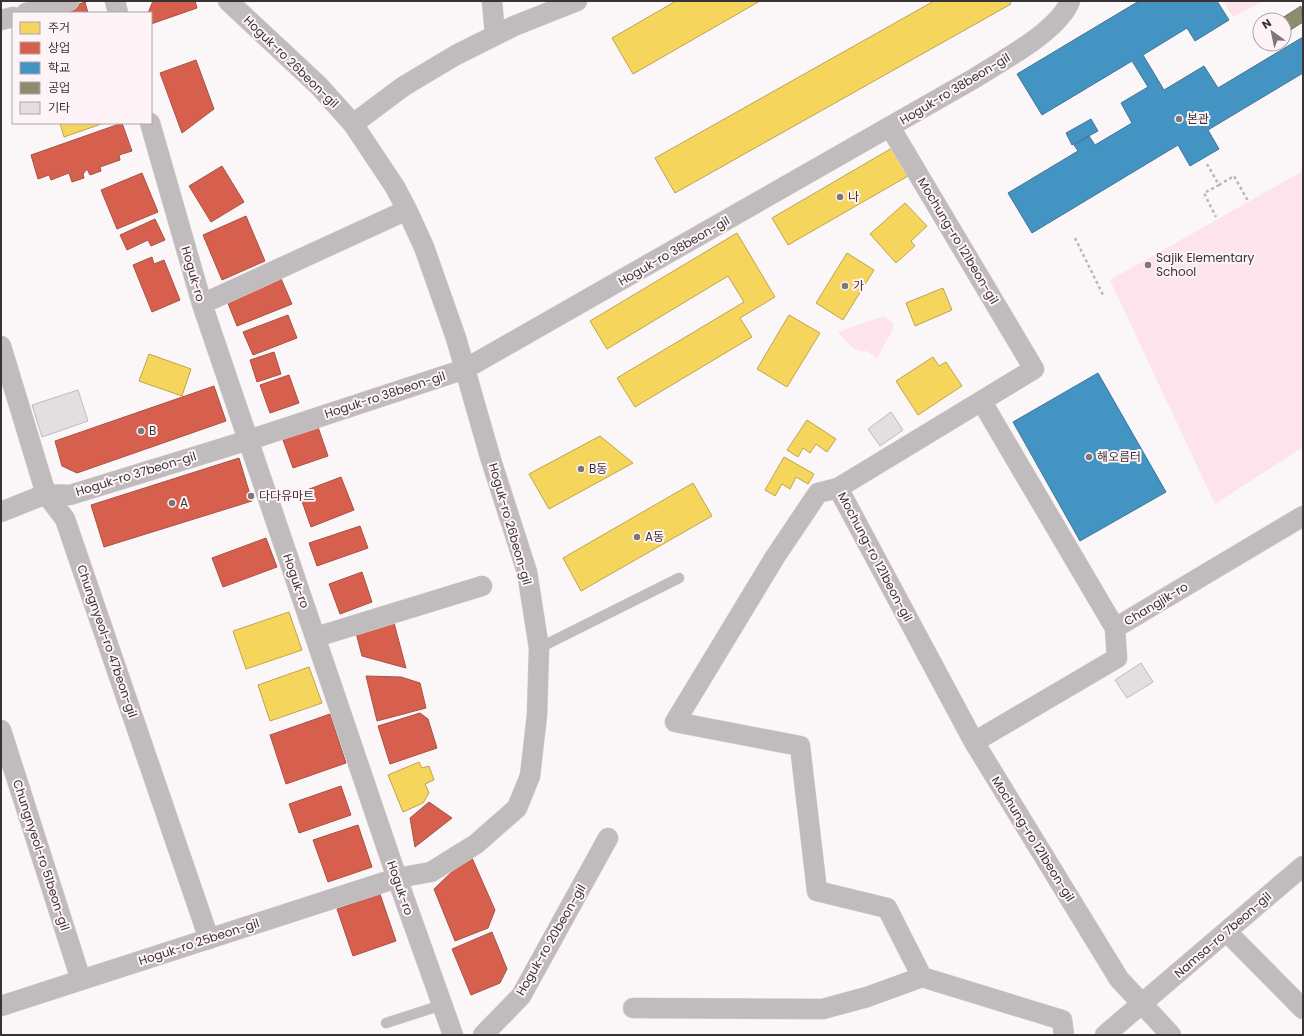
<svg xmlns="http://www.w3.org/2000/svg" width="1304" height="1036" viewBox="0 0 1304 1036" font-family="Poppins,'Noto Sans KR',sans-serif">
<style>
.green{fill:#fde3eb}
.homes{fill:#f6d55c;stroke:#bea450}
.shops{fill:#d6604d;stroke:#a75246}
.schools{fill:#4393c3;stroke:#407698}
.industry{fill:#8c8c6e;stroke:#73715d}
.building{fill:#e3dedf;stroke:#bfbabb}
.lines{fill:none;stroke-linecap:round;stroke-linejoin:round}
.lane-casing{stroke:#d7d4d5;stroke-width:11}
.street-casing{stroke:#d7d4d5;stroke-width:21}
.path{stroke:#bab7b8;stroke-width:2.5;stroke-dasharray:3 3;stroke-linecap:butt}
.lane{stroke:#c0bcbd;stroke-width:10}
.street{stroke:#c0bcbd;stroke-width:20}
.poi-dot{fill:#7e7779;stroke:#fef3f6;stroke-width:1.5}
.labels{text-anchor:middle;stroke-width:4;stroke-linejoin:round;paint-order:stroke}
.street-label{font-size:12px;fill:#3a3335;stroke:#fef3f6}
.poi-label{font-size:12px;fill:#3a3335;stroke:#fef3f6;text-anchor:start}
</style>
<rect width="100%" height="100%" fill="#fbf6f7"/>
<path class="green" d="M 1223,1 L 1263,1 L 1233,17 Z
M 1303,171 L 1303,447 L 1215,504 L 1110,280 Z
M 884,316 L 893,323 L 893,329 L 877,358 L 867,351 C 854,353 846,341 838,332 Z"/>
<path class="homes" d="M 676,1 L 760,1 L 633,74 L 612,38 Z
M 934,1 L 1009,1 L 1011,4 L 675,193 L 655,158 Z
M 60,123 L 104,123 L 64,137 Z
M 892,148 L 908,176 L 788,245 L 772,218 Z
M 905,203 L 927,226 L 911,241 L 915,246 L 896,263 L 870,234 Z
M 737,233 L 775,297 L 740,318 L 752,337 L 635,407 L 617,378 L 744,302 L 728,276 L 607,349 L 590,321 Z
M 847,253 L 874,270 L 843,320 L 816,303 Z
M 943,288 L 952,310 L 915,326 L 906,303 Z
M 789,315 L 820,333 L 787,387 L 757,369 Z
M 149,354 L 191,369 L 182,396 L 139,381 Z
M 933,357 L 939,366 L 946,362 L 962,386 L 918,415 L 896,381 Z
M 807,420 L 836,439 L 827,452 L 816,444 L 810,453 L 803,448 L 798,457 L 787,450 Z
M 600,436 L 633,463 L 549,509 L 529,474 Z
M 784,457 L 814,474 L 808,484 L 796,477 L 790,489 L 782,484 L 775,496 L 765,490 Z
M 693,483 L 712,516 L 581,591 L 563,558 Z
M 289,612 L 302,650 L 246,669 L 233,631 Z
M 309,667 L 322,703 L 270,721 L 258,685 Z
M 419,762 L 422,768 L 429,766 L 434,780 L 425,784 L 429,793 L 423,803 L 403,812 L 388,775 Z"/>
<path class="shops" d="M 153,1 L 195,1 L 197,8 L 151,24 L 151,13 L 148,13 Z
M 85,2 L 88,13 L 52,13 Z
M 196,60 L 214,109 L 182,133 L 160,73 Z
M 122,123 L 132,151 L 119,155 L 120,160 L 100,167 L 101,171 L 90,175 L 87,169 L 83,174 L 84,178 L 72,182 L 69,173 L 51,180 L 49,175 L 38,179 L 31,155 Z
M 222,166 L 244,202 L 211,222 L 189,186 Z
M 142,173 L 158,212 L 117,229 L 101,190 Z
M 246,216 L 265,261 L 222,280 L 203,235 Z
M 155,219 L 165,240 L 151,246 L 148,240 L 127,250 L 120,235 Z
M 152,257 L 154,264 L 164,260 L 180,300 L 152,312 L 133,265 Z
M 279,274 L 292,304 L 237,326 L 225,296 Z
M 288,315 L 297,338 L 253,355 L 243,332 Z
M 274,352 L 281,374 L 257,382 L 250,360 Z
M 289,375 L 299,403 L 270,413 L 260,385 Z
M 214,386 L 226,421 L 77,473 L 62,466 L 55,441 Z
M 318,427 L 328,456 L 293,468 L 283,440 Z
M 239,458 L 252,501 L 104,547 L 91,505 Z
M 341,477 L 354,510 L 311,527 L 299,493 Z
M 360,526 L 368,548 L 317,566 L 309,543 Z
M 266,538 L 277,567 L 223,587 L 212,558 Z
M 362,572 L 372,602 L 340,614 L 329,584 Z
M 393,619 L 406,668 L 362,656 L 355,629 Z
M 366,676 L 401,677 L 420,683 L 426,708 L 377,721 Z
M 420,713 L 428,719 L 437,748 L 390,764 L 378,726 Z
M 330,714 L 346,763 L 286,784 L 270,735 Z
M 341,786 L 351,815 L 299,833 L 289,804 Z
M 429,802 L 452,818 L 415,847 L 410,818 Z
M 358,825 L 372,867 L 328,882 L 313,840 Z
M 472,858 L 495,910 L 488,928 L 455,941 L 434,889 L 462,862 Z
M 380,894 L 396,941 L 353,956 L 337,909 Z
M 492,932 L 507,969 L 500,983 L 471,995 L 452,949 Z"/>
<path class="schools" d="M 1139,1 L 1217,1 L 1229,20 L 1195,41 L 1187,28 L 1143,55 L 1164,90 L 1204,66 L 1218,88 L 1303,37 L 1303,73 L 1208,130 L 1219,149 L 1190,166 L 1178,145 L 1032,233 L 1008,193 L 1078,151 L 1074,145 L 1089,136 L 1095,145 L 1132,123 L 1121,103 L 1148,87 L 1132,61 L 1042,115 L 1017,74 Z
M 1091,119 L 1098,131 L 1072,145 L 1066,133 Z
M 1098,373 L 1166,492 L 1080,541 L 1013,422 Z"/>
<path class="industry" d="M 1301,6 L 1303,22 L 1284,34 L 1284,20 L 1279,20 Z"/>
<path class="building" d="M 78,390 L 88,421 L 42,437 L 32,405 Z
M 891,412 L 903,430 L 880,446 L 868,429 Z
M 1141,663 L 1153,682 L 1127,698 L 1115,680 Z"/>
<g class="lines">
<defs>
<path id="lane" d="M 539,648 L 679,578
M 386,1023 L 442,1005"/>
<path id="street" d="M 115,1 L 118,13
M 492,1 L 495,35
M 26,13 L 69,1
M 1,20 L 13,17
M 150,123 L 202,304 L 397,878 L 453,1035
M 353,124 L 404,86 L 456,55 L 514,26 L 577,1
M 202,304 L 407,210
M 1,346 L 46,494 L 65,519 L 209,939
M 982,402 L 1115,628
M 838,488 L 974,742 L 1119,979 L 1171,1035
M 1,512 L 46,494 L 70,495 L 249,440 L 465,369 L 975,78 C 1001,61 1059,31 1070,1
M 316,637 L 482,586
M 1,730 L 81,980
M 974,742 L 1117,658 L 1115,628 L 1303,516
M 1227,932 L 1303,1009
M 922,977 L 1062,1020 L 1064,1035
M 1,1006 L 397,878 L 431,872 L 476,844 L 517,808 L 530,776 L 537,715 L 539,648 L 527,572 L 491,460 L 456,338 L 424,247 L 407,210 L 395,187 L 353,124 L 319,86 L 228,1
M 633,1008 L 823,1009 L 867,997 L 922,977 L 887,908 L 817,891 L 800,746 L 675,722 L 775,557 L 818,493 L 838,488 L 1034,369 L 890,127
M 483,1035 L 521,996 L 608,838
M 1105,1035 L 1303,866"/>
</defs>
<use href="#lane" class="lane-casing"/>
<use href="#street" class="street-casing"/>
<path class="path" d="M 1207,164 L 1219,185 L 1204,193 L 1216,217
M 1219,185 L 1234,176 L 1248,201
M 1075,238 L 1103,295"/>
<use href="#lane" class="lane"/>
<use href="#street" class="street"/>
</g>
<g class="poi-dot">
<circle cx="1179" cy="119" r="4"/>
<circle cx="840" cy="197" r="4"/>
<circle cx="1148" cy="265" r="4"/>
<circle cx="845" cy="286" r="4"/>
<circle cx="141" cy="431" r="4"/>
<circle cx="1089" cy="457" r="4"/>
<circle cx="581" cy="469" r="4"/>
<circle cx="251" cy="496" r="4"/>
<circle cx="172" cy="503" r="4"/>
<circle cx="637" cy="537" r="4"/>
</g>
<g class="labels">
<g class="street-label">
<text transform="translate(291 62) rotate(44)" y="4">Hoguk-ro 26beon-gil</text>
<text transform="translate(955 89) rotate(-31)" y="4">Hoguk-ro 38beon-gil</text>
<text transform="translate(958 241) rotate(59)" y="4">Mochung-ro 121beon-gil</text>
<text transform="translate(674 251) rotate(-30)" y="4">Hoguk-ro 38beon-gil</text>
<text transform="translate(193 274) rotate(74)" y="4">Hoguk-ro</text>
<text transform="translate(385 395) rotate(-18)" y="4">Hoguk-ro 38beon-gil</text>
<text transform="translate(136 474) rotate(-17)" y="4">Hoguk-ro 37beon-gil</text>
<text transform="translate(510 524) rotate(74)" y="4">Hoguk-ro 26beon-gil</text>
<text transform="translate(875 557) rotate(62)" y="4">Mochung-ro 121beon-gil</text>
<text transform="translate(296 581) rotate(71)" y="4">Hoguk-ro</text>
<text transform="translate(1156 604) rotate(-31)" y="4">Changjik-ro</text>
<text transform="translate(107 641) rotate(71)" y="4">Chungnyeol-ro 47beon-gil</text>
<text transform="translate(1033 839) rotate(58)" y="4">Mochung-ro 121beon-gil</text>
<text transform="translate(41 855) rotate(72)" y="4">Chungnyeol-ro 51beon-gil</text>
<text transform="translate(400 888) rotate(71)" y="4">Hoguk-ro</text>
<text transform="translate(1223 935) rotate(-41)" y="4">Namsa-ro 7beon-gil</text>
<text transform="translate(551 940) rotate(-60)" y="4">Hoguk-ro 20beon-gil</text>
<text transform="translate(199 942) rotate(-18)" y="4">Hoguk-ro 25beon-gil</text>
</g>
<g class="poi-label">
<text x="1187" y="123">본관</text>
<text x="848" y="201">나</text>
<text x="1156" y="262">Sajik Elementary<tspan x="1156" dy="14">School</tspan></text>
<text x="853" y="290">가</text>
<text x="149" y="435">B</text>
<text x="1097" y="461">해오름터</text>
<text x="589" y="473">B동</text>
<text x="259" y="500">다다유마트</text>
<text x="180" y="507">A</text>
<text x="645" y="541">A동</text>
</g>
</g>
<rect width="1304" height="1036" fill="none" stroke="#3a3335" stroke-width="4"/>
<rect x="12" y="12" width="140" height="112" fill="#fef3f6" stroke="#b0a6a9"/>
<rect x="20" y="22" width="20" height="12" fill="#f6d55c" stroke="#b0a6a9"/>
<text x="48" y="32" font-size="12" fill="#3a3335">주거</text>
<rect x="20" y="42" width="20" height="12" fill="#d6604d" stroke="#b0a6a9"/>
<text x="48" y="52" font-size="12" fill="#3a3335">상업</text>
<rect x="20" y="62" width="20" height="12" fill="#4393c3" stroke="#b0a6a9"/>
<text x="48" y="72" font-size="12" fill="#3a3335">학교</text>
<rect x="20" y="82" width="20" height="12" fill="#8c8c6e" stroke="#b0a6a9"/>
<text x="48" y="92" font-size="12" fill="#3a3335">공업</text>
<rect x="20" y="102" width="20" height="12" fill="#e3dedf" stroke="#b0a6a9"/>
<text x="48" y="112" font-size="12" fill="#3a3335">기타</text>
<g transform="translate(1272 32) rotate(327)"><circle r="19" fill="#fef3f6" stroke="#b0a6a9"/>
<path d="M0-3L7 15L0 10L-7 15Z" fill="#7e7779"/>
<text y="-6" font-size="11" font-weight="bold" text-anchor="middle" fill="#3a3335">N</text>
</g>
</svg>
